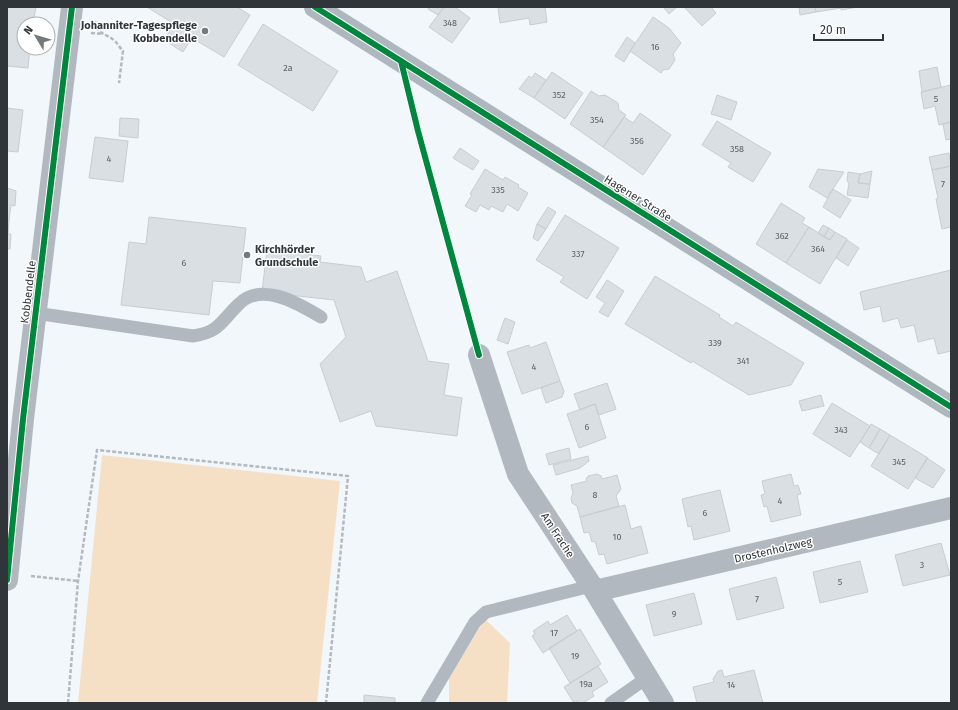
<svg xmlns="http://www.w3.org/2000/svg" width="958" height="710" viewBox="0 0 958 710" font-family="'Fira Sans',sans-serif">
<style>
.green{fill:#f5e0c6}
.building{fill:#d9dfe3;stroke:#c8cdd1}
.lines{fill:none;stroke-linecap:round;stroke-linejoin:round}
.path{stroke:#b3b9be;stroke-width:2.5;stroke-dasharray:4 2;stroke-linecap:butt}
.lane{stroke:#b1b8bf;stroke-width:13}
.street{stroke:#b1b8bf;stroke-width:22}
.secondary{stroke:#aeb7be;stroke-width:22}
.cycleway-casing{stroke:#fff;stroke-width:8}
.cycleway{stroke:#00873e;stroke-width:6}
.poi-dot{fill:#73797d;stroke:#fff;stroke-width:1.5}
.labels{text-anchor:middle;stroke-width:3;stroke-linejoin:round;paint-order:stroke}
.number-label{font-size:9px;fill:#5a6064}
.poi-label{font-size:11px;font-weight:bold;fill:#2f3539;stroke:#fff;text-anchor:end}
.street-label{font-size:11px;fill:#2f3539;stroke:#fff}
</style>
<rect width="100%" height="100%" fill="#f2f7fc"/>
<path class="green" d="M 102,455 L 340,481 L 317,703 L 78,703 Z
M 485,619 L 510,643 L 507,703 L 449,703 L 449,678 Z"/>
<path class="building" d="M 7,7 L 36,7 L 33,24 L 24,24 L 24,48 L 30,48 L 28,68 L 7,66 Z
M 147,7 L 237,7 L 250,15 L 224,57 L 192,38 L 183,52 L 164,40 L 174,24 Z
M 429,7 L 444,7 L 438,15 L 428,9 Z
M 444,7 L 455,7 L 470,18 L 452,43 L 429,27 Z
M 498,7 L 545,7 L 547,22 L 530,25 L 529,18 L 500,23 Z
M 663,7 L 677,7 L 669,14 Z
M 684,7 L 711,7 L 716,13 L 702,26 Z
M 799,7 L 815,7 L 816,12 L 800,15 Z
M 815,7 L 858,7 L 841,10 L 841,8 L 816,12 Z
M 653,17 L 669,28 L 681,43 L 673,54 L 675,60 L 669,69 L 663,70 L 661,73 L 630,51 Z
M 263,24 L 338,71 L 313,111 L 238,65 Z
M 627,37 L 635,43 L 624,62 L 615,56 Z
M 937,67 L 941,87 L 922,92 L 919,71 Z
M 552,72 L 583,93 L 565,119 L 534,98 Z
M 535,73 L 546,80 L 534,98 L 519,89 L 529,76 L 532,78 Z
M 951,85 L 951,122 L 939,125 L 935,106 L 924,109 L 921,92 Z
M 591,91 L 599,96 L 605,95 L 618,103 L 619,110 L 626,115 L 603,147 L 570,124 Z
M 717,95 L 737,102 L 731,120 L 711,114 Z
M 7,108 L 23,110 L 18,152 L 7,151 Z
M 640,113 L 671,135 L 643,175 L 603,147 L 624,117 L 633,123 Z
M 120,118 L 139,119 L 138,138 L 119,136 Z
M 717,121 L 771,153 L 753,182 L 728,167 L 731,163 L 702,145 Z
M 951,122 L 951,139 L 946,140 L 943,124 Z
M 95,137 L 128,141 L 123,182 L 89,178 Z
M 460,148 L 479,161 L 473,170 L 453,158 Z
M 949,153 L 951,166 L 932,170 L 929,157 Z
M 951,166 L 951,227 L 942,229 L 936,199 L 938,198 L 932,170 Z
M 485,169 L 503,180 L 505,177 L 519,185 L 518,187 L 528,193 L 518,211 L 507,204 L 503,212 L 491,206 L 489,210 L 480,205 L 476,212 L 465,206 L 472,195 L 470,194 Z
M 818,169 L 844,172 L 827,198 L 809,187 Z
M 872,171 L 870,184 L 858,183 L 860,174 Z
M 848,172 L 860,174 L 858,183 L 870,184 L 868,198 L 847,195 L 849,184 L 847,180 Z
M 7,188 L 16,191 L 15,206 L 11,205 L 9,220 L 7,219 Z
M 833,189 L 851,200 L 840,218 L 823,207 Z
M 781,203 L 805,218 L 802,223 L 809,227 L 786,263 L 756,244 Z
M 548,207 L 556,212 L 546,229 L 537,224 Z
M 565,215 L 619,248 L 587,299 L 560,282 L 564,277 L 536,260 Z
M 149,217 L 246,228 L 240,283 L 213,281 L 209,315 L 121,305 L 129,242 L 146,244 Z
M 7,219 L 9,220 L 8,234 L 11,234 L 10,249 L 7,249 Z
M 537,224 L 546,229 L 538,241 L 533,238 Z
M 823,225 L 829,228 L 824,237 L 818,233 Z
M 809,227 L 830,240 L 835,232 L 847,239 L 820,284 L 786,263 Z
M 829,228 L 835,232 L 830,240 L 824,237 Z
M 847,240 L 859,248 L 848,266 L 836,258 Z
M 267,249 L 321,256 L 320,262 L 361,267 L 366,282 L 397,271 L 428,361 L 449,364 L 444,395 L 462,398 L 457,436 L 376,426 L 371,411 L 340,422 L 320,364 L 346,337 L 334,300 L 262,292 Z
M 951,270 L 951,351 L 938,354 L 934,338 L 918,342 L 914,325 L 901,328 L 898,318 L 883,322 L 880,306 L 864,310 L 860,292 Z
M 655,276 L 720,315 L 719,317 L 733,326 L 736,322 L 804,363 L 791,385 L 749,395 L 692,361 L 691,363 L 625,324 Z
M 607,280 L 624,291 L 608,317 L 599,312 L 605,303 L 596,297 Z
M 505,318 L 515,322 L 508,344 L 497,340 Z
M 546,342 L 560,381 L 522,394 L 507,352 L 529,345 L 530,348 Z
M 560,381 L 564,391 L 562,397 L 546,403 L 541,388 Z
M 607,383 L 616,409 L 599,415 L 595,404 L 580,410 L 574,394 Z
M 821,395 L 824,406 L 802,411 L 799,401 Z
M 832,403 L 870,426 L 850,457 L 813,434 Z
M 595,404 L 606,438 L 579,448 L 567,414 Z
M 871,424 L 880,429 L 869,448 L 860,442 Z
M 880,429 L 890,435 L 879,454 L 869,448 Z
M 890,435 L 928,458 L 908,489 L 871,466 Z
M 569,448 L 571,459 L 549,465 L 546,454 Z
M 588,456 L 589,461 L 580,468 L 556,475 L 553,465 Z
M 927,458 L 945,470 L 933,488 L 915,478 Z
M 597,474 L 601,476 L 602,479 L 617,475 L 621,489 L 616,496 L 619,506 L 580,517 L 577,506 L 572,503 L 571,498 L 573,493 L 571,485 L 587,481 L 586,479 L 588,476 Z
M 791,474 L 794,486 L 798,485 L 801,494 L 797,495 L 801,515 L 771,522 L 767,506 L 764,507 L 761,495 L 765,494 L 762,481 Z
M 720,490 L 730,531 L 694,540 L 691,526 L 688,527 L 682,499 Z
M 625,505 L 631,529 L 641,526 L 648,553 L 607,564 L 604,554 L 599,555 L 595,541 L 592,542 L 589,532 L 584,533 L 580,517 Z
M 941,543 L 950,575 L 903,586 L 895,555 Z
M 860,561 L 868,592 L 820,603 L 813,572 Z
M 776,577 L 784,608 L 737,620 L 729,589 Z
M 694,593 L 702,624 L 654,636 L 646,605 Z
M 567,615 L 577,631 L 543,653 L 532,636 L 535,634 L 533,631 L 548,621 L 550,625 Z
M 580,629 L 601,664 L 570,683 L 549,648 Z
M 598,666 L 608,682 L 592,692 L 594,696 L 583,703 L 578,703 L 577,701 L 574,703 L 564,687 Z
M 722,670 L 724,677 L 754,670 L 763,703 L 697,703 L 693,687 L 714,682 L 713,679 L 718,671 Z
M 364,695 L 395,698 L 395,703 L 364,703 Z"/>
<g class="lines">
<path class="path" d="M 95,21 C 97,35 106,33 115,41 C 118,44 120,48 123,51 L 119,83
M 91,33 L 103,34
M 31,576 L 78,581
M 68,703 L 78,581 L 97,450 L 348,476 L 326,703"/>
<path class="lane" d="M 35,313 L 193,336 C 220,332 221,321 239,304 C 262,281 299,304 321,317
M 427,703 L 475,622 L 486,612 L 591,586
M 611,703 L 648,677"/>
<path class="street" d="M 479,355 L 518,474 L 595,591 L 663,703
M 7,580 L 23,419 L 72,7
M 595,591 L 951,508"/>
<path class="secondary" d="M 315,7 L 951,407"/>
<defs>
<path id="cycleway" d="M 315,7 L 951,407
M 401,61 L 418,131 L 479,355
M 7,580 L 23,419 L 72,7"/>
</defs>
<use href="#cycleway" class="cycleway-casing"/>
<use href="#cycleway" class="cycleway"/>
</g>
<g class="poi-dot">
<circle cx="205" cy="31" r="4"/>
<circle cx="247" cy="255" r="4"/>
</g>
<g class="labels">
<g class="number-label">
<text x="450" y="26">348</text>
<text x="655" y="50">16</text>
<text x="288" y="71">2a</text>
<text x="559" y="98">352</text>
<text x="936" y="102">5</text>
<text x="597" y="123">354</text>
<text x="637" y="144">356</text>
<text x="737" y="152">358</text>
<text x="109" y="162">4</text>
<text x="943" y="187">7</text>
<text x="498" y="193">335</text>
<text x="782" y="239">362</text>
<text x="818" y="252">364</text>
<text x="578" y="257">337</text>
<text x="184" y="266">6</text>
<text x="715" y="346">339</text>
<text x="743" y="364">341</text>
<text x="534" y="370">4</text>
<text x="587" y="430">6</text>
<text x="841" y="433">343</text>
<text x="899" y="465">345</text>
<text x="595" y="498">8</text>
<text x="780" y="504">4</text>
<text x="705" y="516">6</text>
<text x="617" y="540">10</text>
<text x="922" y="568">3</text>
<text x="840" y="585">5</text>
<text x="757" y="602">7</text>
<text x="674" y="617">9</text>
<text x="554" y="636">17</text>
<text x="575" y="659">19</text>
<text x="586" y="687">19a</text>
<text x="731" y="688">14</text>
</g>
<g class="poi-label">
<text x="197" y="29">Johanniter-Tagespflege<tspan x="197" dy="13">Kobbendelle</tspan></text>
<text x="255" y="253" text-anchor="start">Kirchhörder<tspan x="255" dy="13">Grundschule</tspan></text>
</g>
<g class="street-label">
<text transform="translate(638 198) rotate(32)" y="4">Hagener Straße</text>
<text transform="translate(28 292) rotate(-83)" y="4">Kobbendelle</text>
<text transform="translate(558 535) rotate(57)" y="4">Am Frache</text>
<text transform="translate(773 550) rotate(-13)" y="4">Drostenholzweg</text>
</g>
</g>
<rect width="958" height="710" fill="none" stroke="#2f3539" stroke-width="16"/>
<g transform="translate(36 36) rotate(308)"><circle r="19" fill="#ffffff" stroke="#acaeb0"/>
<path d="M0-3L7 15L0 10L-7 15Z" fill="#73797d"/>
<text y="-6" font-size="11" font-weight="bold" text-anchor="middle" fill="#2f3539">N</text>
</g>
<path d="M814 34v6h69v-6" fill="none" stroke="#2f3539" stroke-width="2"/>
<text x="820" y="34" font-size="12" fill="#2f3539" stroke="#ffffff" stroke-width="3" paint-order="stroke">20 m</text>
</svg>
